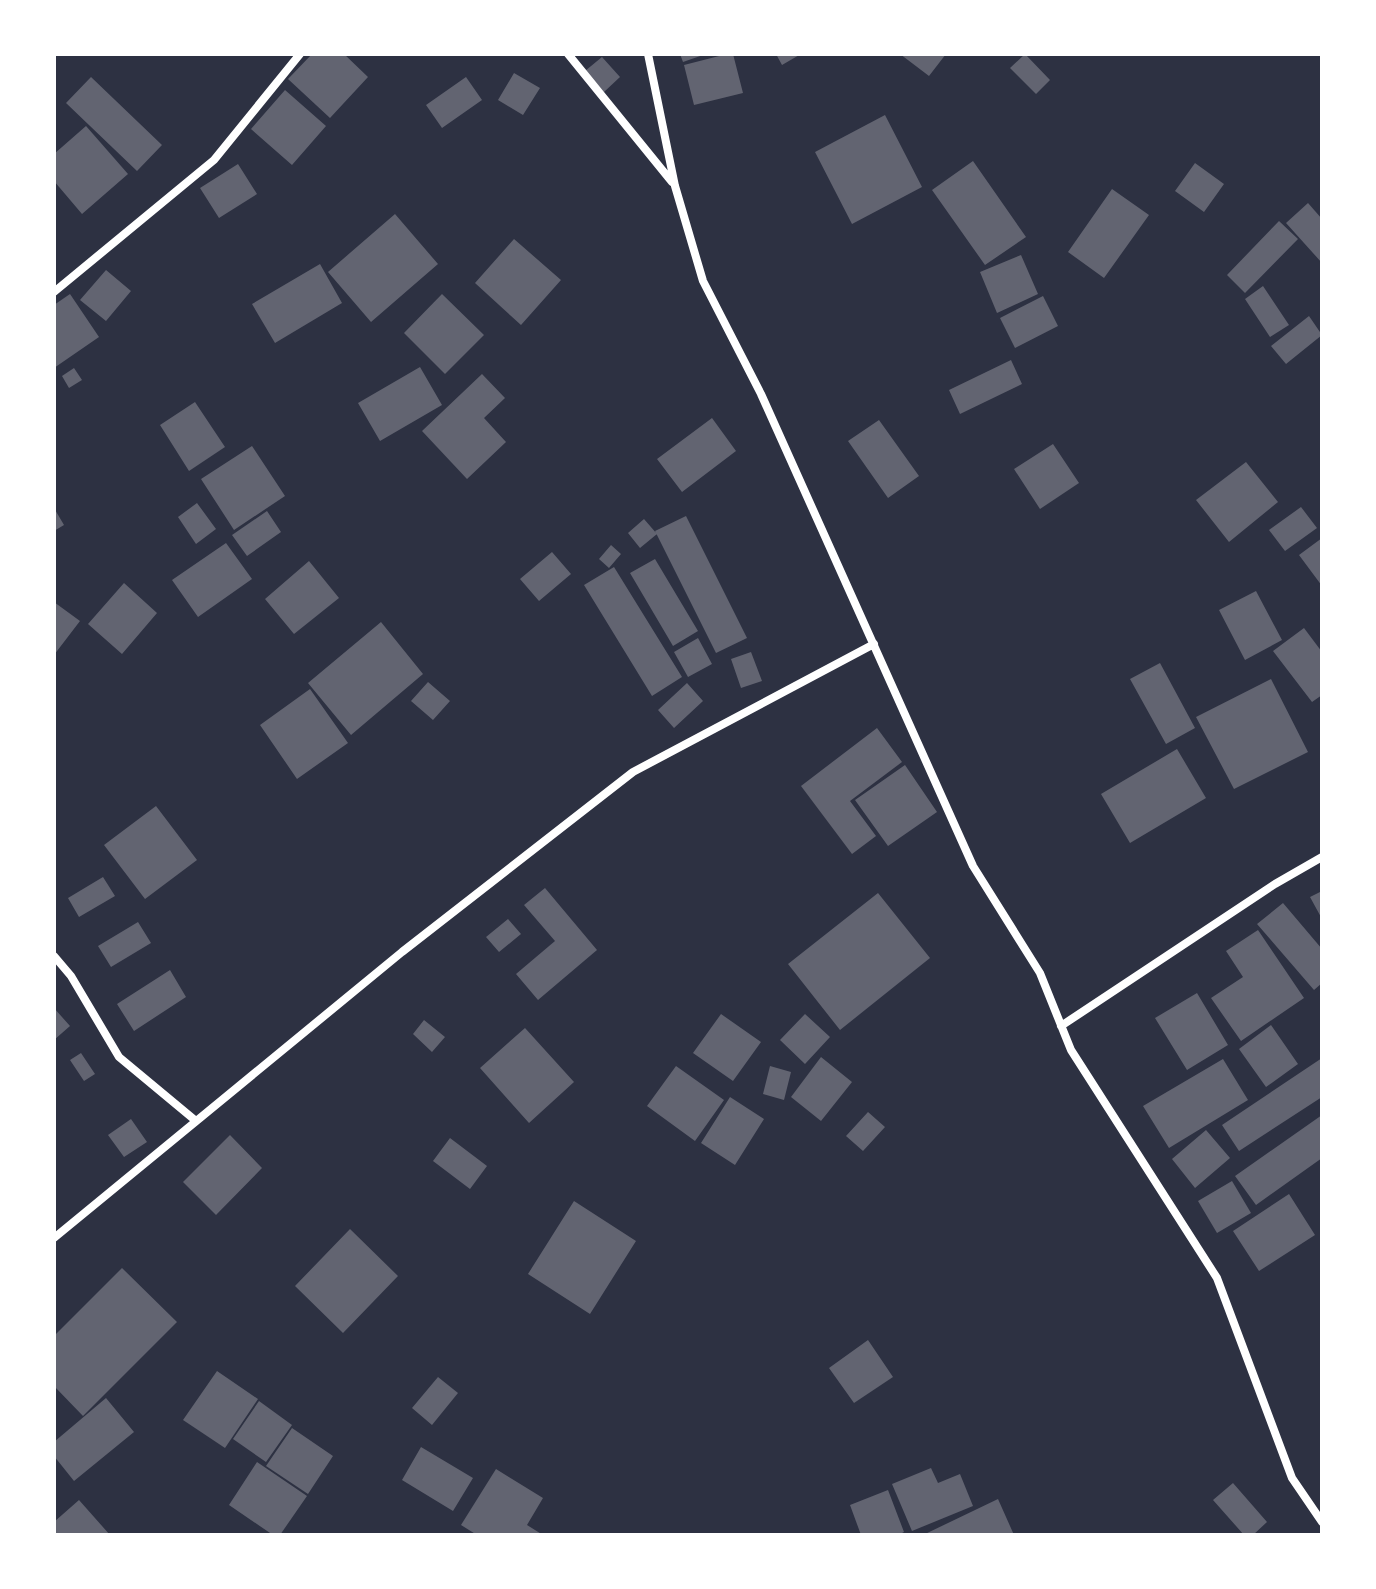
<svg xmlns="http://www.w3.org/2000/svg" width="1376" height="1589" viewBox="0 0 1376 1589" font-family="'Alegreya Sans',sans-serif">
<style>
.building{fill:#626471}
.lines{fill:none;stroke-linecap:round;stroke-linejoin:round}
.minor{stroke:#fff;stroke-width:8}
</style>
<rect width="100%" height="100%" fill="#2d3142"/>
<path class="building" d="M 312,54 L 344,54 L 368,77 L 330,118 L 288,79 Z
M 680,54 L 706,54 L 683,62 Z
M 727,54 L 733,54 L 743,93 L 694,105 L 684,65 Z
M 776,54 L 801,54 L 782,65 Z
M 900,54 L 946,54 L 929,76 Z
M 1025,54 L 1050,80 L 1036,94 L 1010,68 Z
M 602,57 L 620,77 L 604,92 L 585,71 Z
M 514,73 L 540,88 L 523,115 L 498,100 Z
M 91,77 L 162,145 L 137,171 L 66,103 Z
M 466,77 L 482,100 L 442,128 L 426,105 Z
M 285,90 L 326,126 L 292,165 L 251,129 Z
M 885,115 L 922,187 L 852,224 L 815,152 Z
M 86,126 L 128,174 L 82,214 L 54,181 L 54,154 Z
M 973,161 L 1026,237 L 985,265 L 932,190 Z
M 1195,163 L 1224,184 L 1204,212 L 1175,191 Z
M 238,164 L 257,194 L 219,218 L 200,188 Z
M 1112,189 L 1149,215 L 1104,278 L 1068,252 Z
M 1308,203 L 1322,219 L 1322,263 L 1286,223 Z
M 395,214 L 438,264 L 371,322 L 328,272 Z
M 1279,221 L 1298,239 L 1245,293 L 1227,275 Z
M 514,239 L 561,280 L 521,325 L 475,283 Z
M 1021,255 L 1038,294 L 997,313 L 980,272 Z
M 320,264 L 342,303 L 275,343 L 252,304 Z
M 106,270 L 131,291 L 106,321 L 80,300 Z
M 1263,286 L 1289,325 L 1270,337 L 1245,299 Z
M 70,294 L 99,337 L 54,368 L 54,305 Z
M 442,294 L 484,335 L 445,374 L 404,333 Z
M 1043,296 L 1058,326 L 1015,348 L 1000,318 Z
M 1309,316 L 1322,335 L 1286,364 L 1271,346 Z
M 1011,360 L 1022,384 L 960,414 L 949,390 Z
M 420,367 L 442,405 L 380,441 L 358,403 Z
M 74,368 L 82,380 L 69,388 L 62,376 Z
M 482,374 L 505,398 L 484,418 L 506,442 L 467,479 L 422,431 Z
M 195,402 L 225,447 L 189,471 L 160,425 Z
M 712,418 L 736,451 L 682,492 L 657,459 Z
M 879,420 L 919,476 L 888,498 L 848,441 Z
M 1053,444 L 1079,483 L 1040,509 L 1014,469 Z
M 252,446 L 285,496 L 234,530 L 201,479 Z
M 1246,462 L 1278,502 L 1229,542 L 1196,500 Z
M 197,503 L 216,529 L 196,544 L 178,517 Z
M 1301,507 L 1317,528 L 1285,551 L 1269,530 Z
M 54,508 L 64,525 L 54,531 Z
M 267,511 L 281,532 L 247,556 L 232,535 Z
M 686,516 L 747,638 L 716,653 L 655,531 Z
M 644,519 L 657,534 L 640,548 L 628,533 Z
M 1322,538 L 1322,586 L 1299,555 Z
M 226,543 L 252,579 L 198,617 L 172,580 Z
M 611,545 L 621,554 L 609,568 L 599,559 Z
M 552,552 L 571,574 L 539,601 L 520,579 Z
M 655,559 L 698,631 L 673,646 L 630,573 Z
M 309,561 L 339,598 L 294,634 L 265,599 Z
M 614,567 L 682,677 L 652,696 L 584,585 Z
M 124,583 L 157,613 L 122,654 L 88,624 Z
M 1256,591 L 1282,640 L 1245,660 L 1219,610 Z
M 54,602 L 80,621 L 54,655 Z
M 381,622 L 423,674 L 351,735 L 308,683 Z
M 1304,628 L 1322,652 L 1322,695 L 1312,702 L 1273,651 Z
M 698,638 L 712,664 L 688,677 L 674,652 Z
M 751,652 L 762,681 L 741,688 L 731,659 Z
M 1160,663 L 1195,728 L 1166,744 L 1130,679 Z
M 1271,679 L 1308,752 L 1234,789 L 1196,717 Z
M 428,682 L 450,701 L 433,720 L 411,701 Z
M 687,683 L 703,701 L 674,728 L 658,710 Z
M 310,689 L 348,743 L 297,779 L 260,725 Z
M 877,728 L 902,762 L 850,801 L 876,836 L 852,854 L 801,786 Z
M 1177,749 L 1206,798 L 1130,843 L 1101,794 Z
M 905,765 L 937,812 L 888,846 L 855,800 Z
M 156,806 L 197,860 L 145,899 L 104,845 Z
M 103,877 L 115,896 L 79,917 L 68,898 Z
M 545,888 L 597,950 L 538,1000 L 516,974 L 555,941 L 524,905 Z
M 1322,891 L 1322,919 L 1310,897 Z
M 878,893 L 930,958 L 840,1030 L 788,964 Z
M 1283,903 L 1322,949 L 1322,983 L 1314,990 L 1257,924 Z
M 508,919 L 521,934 L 499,952 L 486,937 Z
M 138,922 L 151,943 L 111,967 L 98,946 Z
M 1258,930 L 1304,998 L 1241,1041 L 1211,998 L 1243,977 L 1226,951 Z
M 170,970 L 186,997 L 134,1031 L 117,1004 Z
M 1197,993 L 1228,1045 L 1187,1070 L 1155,1018 Z
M 54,1008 L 70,1026 L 54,1040 Z
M 721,1014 L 761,1042 L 733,1081 L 693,1053 Z
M 805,1014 L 830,1037 L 805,1064 L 780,1040 Z
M 424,1020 L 445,1037 L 432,1052 L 413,1034 Z
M 1271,1025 L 1298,1064 L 1266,1087 L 1239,1049 Z
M 525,1028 L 574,1082 L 529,1123 L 480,1068 Z
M 81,1053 L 95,1074 L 84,1081 L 70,1060 Z
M 821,1057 L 852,1082 L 821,1121 L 791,1097 Z
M 1322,1058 L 1322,1097 L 1239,1151 L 1222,1125 Z
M 1223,1059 L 1248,1100 L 1169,1148 L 1143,1106 Z
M 676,1066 L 724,1100 L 695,1141 L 647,1106 Z
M 770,1066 L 791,1072 L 784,1100 L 763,1094 Z
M 730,1097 L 764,1119 L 735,1165 L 701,1143 Z
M 868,1112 L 885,1127 L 863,1151 L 846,1136 Z
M 1322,1115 L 1322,1158 L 1256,1205 L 1235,1176 Z
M 131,1119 L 147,1142 L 124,1157 L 108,1135 Z
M 1206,1130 L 1230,1158 L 1195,1188 L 1172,1159 Z
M 230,1135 L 262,1168 L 216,1215 L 183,1182 Z
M 450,1138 L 487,1166 L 470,1189 L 433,1161 Z
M 1232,1181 L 1251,1213 L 1217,1233 L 1198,1201 Z
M 1289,1194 L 1315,1235 L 1259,1271 L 1233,1231 Z
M 574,1201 L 636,1241 L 590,1314 L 528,1274 Z
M 350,1229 L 398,1276 L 343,1333 L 295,1286 Z
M 122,1268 L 177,1322 L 83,1416 L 54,1386 L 54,1336 Z
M 868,1340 L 893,1377 L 854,1403 L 829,1368 Z
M 217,1371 L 258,1399 L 225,1448 L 183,1420 Z
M 438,1377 L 458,1393 L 432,1425 L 412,1408 Z
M 106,1398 L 134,1432 L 74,1481 L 54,1456 L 54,1442 Z
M 259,1401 L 292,1425 L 266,1462 L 233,1439 Z
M 292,1428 L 333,1456 L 308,1494 L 266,1466 Z
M 421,1447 L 473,1478 L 453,1511 L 402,1480 Z
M 257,1462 L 307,1496 L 280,1535 L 273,1535 L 229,1505 Z
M 931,1468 L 938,1483 L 960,1474 L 973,1506 L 912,1531 L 892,1484 Z
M 496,1469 L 543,1498 L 527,1525 L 543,1535 L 477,1535 L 461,1525 Z
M 1233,1483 L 1267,1522 L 1253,1535 L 1244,1535 L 1213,1500 Z
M 888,1490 L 904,1532 L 898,1535 L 861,1535 L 850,1505 Z
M 998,1499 L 1014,1535 L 923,1535 Z
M 79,1500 L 110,1535 L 54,1535 L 54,1522 Z"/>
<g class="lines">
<path class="minor" d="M 568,54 L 672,182
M 648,54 L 675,186 L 703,281 L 761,394 L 973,866 L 1040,973 L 1071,1050 L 1217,1278 L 1292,1478 L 1322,1522
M 54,292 L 214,160 L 300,54
M 54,956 L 71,976 L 119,1057 L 196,1121
M 1061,1026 L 1275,884 L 1322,857
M 54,1238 L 402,952 L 633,772 L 874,644"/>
</g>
<rect width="1376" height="1589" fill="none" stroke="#ffffff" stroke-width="112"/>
</svg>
